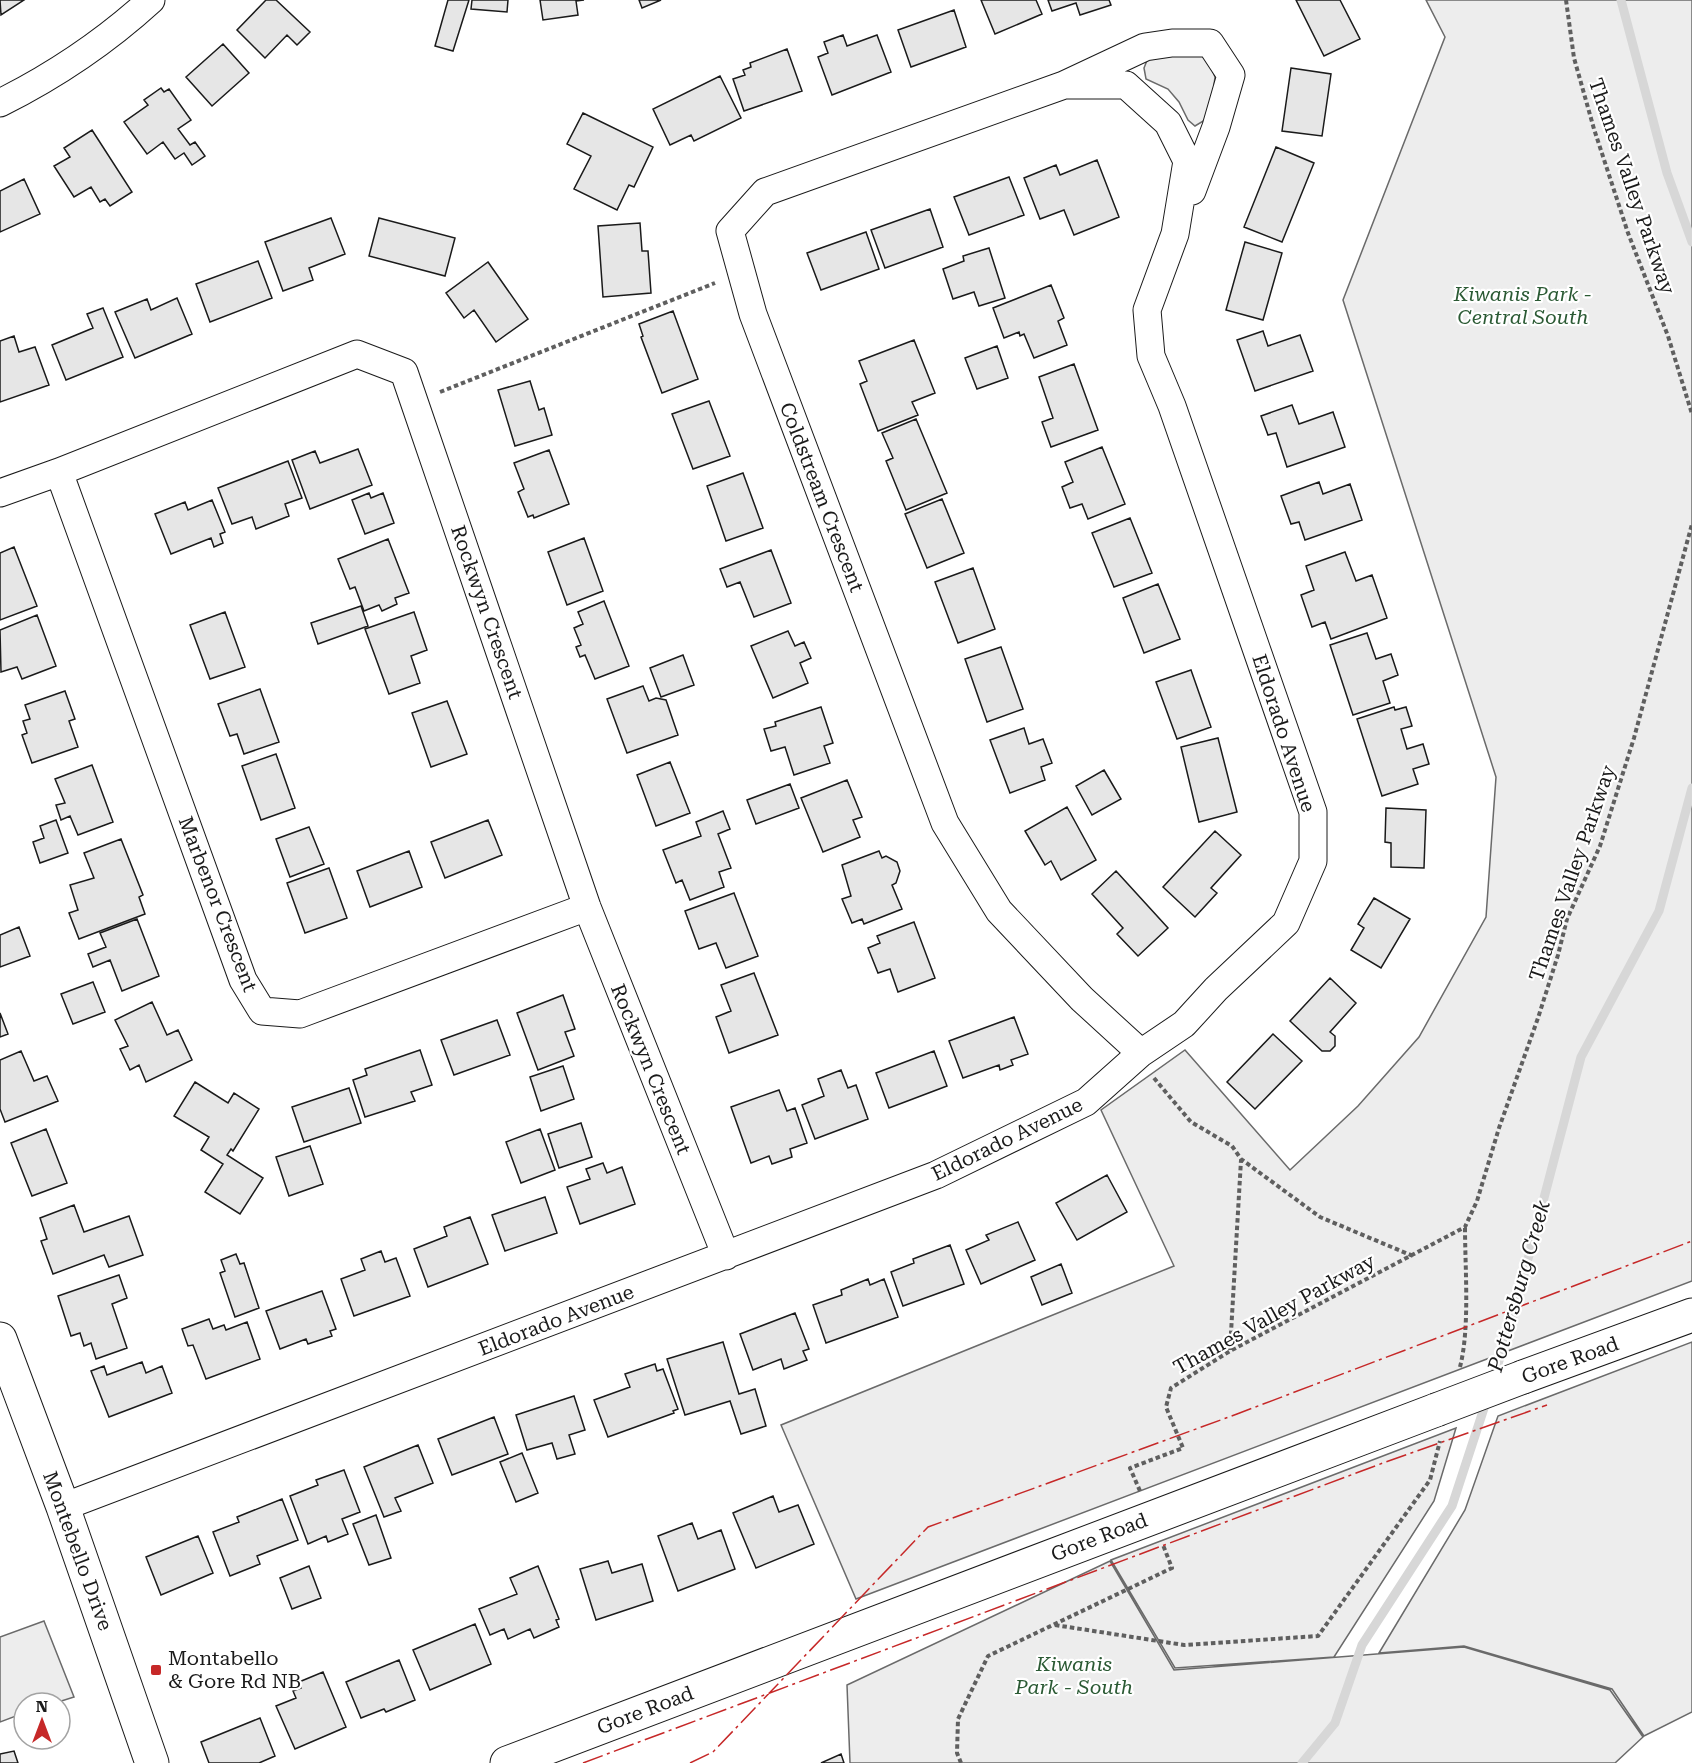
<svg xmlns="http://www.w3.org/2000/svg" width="1692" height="1763" viewBox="0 0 1692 1763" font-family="'Roboto Serif',serif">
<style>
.built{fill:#ededed;stroke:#6a6a6a;stroke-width:1.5}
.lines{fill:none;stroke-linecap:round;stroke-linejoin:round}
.stream{stroke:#d7d7d7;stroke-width:9}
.building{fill:#e6e6e6;stroke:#1a1a1a;stroke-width:1.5}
.minor-casing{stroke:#1a1a1a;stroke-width:29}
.tertiary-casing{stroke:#1a1a1a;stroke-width:35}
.secondary-casing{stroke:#1a1a1a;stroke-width:35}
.path{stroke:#5f5f5f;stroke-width:4;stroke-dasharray:4.5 3;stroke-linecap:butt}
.minor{stroke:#fff;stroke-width:27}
.tertiary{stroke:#fff;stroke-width:33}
.secondary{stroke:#fff;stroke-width:33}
.secondary-bridge-casing{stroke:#1a1a1a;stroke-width:35;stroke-linecap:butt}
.secondary-bridge{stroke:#fff;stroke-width:33}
.power{stroke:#c62828;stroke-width:1.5;stroke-dasharray:21 4.5 3 4.5;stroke-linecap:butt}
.poi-dot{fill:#c62828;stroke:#fff;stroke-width:2}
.labels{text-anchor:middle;stroke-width:4.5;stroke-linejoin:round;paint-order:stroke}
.street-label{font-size:20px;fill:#1a1a1a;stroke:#fff}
.park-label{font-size:20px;font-style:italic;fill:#2b5a34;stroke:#fff}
.poi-label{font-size:20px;fill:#1a1a1a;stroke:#fff;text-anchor:start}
.water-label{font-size:21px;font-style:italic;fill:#1a1a1a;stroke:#fff}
</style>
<rect width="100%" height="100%" fill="#fff"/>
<path class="built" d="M 1426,0 L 1692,0 L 1692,1281 L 856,1599 L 781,1425 L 1174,1266 L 1101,1110 L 1185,1050 L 1290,1170 L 1358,1106 L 1419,1037 L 1486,917 L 1496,777 L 1343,300 L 1445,37 Z
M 1188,49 L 1208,59 L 1215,77 L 1211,109 L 1205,120 L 1195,126 L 1188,120 L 1179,102 L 1168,89 L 1146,79 L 1144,68 L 1148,58 Z
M 1692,1342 L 1692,1712 L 1644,1736 L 1612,1689 L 1464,1646 L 1379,1653 L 1465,1510 L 1498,1416 Z
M 1456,1428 L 1434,1501 L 1334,1657 L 1175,1668 L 1111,1560 Z
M 1110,1561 L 1174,1670 L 1464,1647 L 1610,1690 L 1643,1737 L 1615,1763 L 850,1763 L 847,1685 Z
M 44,1621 L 74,1697 L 55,1703 L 24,1703 L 24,1713 L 0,1722 L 0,1637 Z"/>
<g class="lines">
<path class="stream" d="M 1621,0 L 1667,173 L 1692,242
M 1493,1380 L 1513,1316 L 1581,1057 L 1659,911 L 1692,788
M 1302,1763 L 1335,1723 L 1362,1645 L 1452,1506 L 1487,1399"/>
</g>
<path class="building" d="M 0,0 L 24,0 L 1,15 Z
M 266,0 L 276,0 L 310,32 L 297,45 L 287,35 L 265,58 L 237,30 Z
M 448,0 L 469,0 L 453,51 L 435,46 Z
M 472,0 L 508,0 L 507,12 L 471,9 Z
M 540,0 L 584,0 L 576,1 L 578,15 L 543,20 Z
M 639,0 L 661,0 L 642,8 Z
M 981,0 L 1036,0 L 1042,14 L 995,34 Z
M 1048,0 L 1109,0 L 1111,5 L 1080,15 L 1076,3 L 1052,11 Z
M 1296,0 L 1340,0 L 1360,39 L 1324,56 Z
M 954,10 L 966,47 L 911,67 L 898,30 Z
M 843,35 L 847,46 L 877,35 L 891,72 L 832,95 L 818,57 L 828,53 L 824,42 Z
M 223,44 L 249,73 L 212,106 L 186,77 Z
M 787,49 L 802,91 L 744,111 L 733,79 L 745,75 L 743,70 L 751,67 L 750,63 Z
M 1291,68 L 1331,74 L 1322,136 L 1282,131 Z
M 720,76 L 741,118 L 694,141 L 691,135 L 670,145 L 653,109 Z
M 161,88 L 164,92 L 169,89 L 191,120 L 178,129 L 190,145 L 195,142 L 205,156 L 192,165 L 184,153 L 175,159 L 163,142 L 147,154 L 124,122 L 148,105 L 144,100 Z
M 583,113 L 653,147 L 634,187 L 629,185 L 617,210 L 574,189 L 591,156 L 567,144 Z
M 92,130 L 132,192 L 110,206 L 105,199 L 100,202 L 91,187 L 74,197 L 54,166 L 70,157 L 64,148 Z
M 1276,147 L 1314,163 L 1282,242 L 1244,227 Z
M 1097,160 L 1119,217 L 1074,235 L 1064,210 L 1040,219 L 1024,178 L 1056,165 L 1060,175 Z
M 1009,177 L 1024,215 L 969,235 L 954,197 Z
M 24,179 L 40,214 L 0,232 L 0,191 Z
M 930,209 L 943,247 L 885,268 L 871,230 Z
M 331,218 L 345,254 L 309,268 L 313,280 L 283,291 L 265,242 Z
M 379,218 L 455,238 L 445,276 L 369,256 Z
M 640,223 L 642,251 L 648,251 L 651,293 L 603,297 L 598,226 Z
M 866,232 L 879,269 L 821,290 L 807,253 Z
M 1245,242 L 1282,253 L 1263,320 L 1226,310 Z
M 989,248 L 1005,298 L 979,306 L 974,292 L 953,299 L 943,269 L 964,261 L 963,256 Z
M 258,261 L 272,298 L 210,322 L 196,284 Z
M 488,262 L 528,319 L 496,342 L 474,310 L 464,318 L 446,293 Z
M 1051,285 L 1064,318 L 1058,321 L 1067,345 L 1034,358 L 1024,334 L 1020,336 L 1019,332 L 1004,338 L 993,308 Z
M 177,298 L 192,334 L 135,358 L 115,312 L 147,299 L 151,310 Z
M 103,308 L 123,357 L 66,380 L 52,345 L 93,328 L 87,314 Z
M 673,311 L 698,379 L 662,393 L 641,337 L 643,336 L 639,324 Z
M 1263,331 L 1268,346 L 1300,335 L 1313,371 L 1255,391 L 1237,340 Z
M 14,336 L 19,352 L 35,347 L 49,385 L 0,402 L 0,341 Z
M 914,340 L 935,393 L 912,402 L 918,415 L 878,431 L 860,384 L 867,381 L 859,361 Z
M 997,346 L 1008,378 L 977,389 L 965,358 Z
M 1074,364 L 1098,430 L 1051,447 L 1042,422 L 1053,418 L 1039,377 Z
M 530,381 L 539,410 L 544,408 L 552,435 L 515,446 L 498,390 Z
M 709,401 L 730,456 L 693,469 L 672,414 Z
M 1292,405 L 1299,424 L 1333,412 L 1345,447 L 1287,467 L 1276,433 L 1268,435 L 1261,416 Z
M 916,419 L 947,493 L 906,510 L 886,461 L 893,458 L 882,433 Z
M 1102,447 L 1125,504 L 1088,519 L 1082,504 L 1070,508 L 1062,487 L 1073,482 L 1065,462 Z
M 358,449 L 372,485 L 310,509 L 292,460 L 315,451 L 320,463 Z
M 549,450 L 569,504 L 534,518 L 533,515 L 528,517 L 518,492 L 524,489 L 514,463 Z
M 288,461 L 302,498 L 285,504 L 289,516 L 256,529 L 252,517 L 232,524 L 218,488 Z
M 743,473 L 763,528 L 726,541 L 707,486 Z
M 1319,482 L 1323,494 L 1350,484 L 1362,520 L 1305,540 L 1299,522 L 1291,524 L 1281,496 Z
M 369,493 L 371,498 L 383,493 L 394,523 L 365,534 L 352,500 Z
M 942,499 L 964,553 L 927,568 L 905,514 Z
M 212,500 L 225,532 L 220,534 L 223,543 L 214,547 L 211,538 L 171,554 L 155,514 L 185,502 L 188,510 Z
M 1130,518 L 1152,573 L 1114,587 L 1092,533 Z
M 584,538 L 603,591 L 567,605 L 548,552 Z
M 388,539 L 409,593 L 395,598 L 397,604 L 382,611 L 379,605 L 364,611 L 355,587 L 350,589 L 338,559 Z
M 14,547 L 37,606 L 0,620 L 0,553 Z
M 771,550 L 791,603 L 754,617 L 740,582 L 727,587 L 720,569 Z
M 1345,552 L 1356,581 L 1372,575 L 1387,618 L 1331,639 L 1325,622 L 1312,627 L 1301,595 L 1314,590 L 1306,566 Z
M 973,568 L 995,629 L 958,643 L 935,582 Z
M 1158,584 L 1180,639 L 1144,653 L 1123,598 Z
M 604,601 L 629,666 L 595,679 L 585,655 L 580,657 L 576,647 L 581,645 L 574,628 L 583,624 L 578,612 Z
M 361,606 L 368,626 L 318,644 L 311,623 Z
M 225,612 L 245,667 L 210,679 L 190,625 Z
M 414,612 L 427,650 L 411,656 L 420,683 L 389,694 L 365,629 Z
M 37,615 L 56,666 L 22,679 L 17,667 L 1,672 L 0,630 Z
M 788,631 L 795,646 L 804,642 L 811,658 L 800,663 L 808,683 L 773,698 L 751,646 Z
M 1367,633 L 1376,659 L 1391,654 L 1398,675 L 1383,681 L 1390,703 L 1353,715 L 1330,645 Z
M 1001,647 L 1023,709 L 987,722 L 965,659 Z
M 683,655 L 694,685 L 661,697 L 650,668 Z
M 1191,670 L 1211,727 L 1177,739 L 1156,682 Z
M 643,686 L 649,701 L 656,698 L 666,700 L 678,735 L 627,753 L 607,699 Z
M 260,689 L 279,742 L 244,754 L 237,734 L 230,736 L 218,704 Z
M 65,691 L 75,719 L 69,721 L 78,747 L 32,763 L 22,735 L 27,733 L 23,721 L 30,719 L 25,705 Z
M 447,701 L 467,754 L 431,767 L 412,713 Z
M 821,707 L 833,743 L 824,746 L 830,763 L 794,775 L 785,747 L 771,751 L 764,729 L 776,726 L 775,722 Z
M 1394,707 L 1395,710 L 1406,707 L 1412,726 L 1401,729 L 1407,749 L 1423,744 L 1429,764 L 1413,769 L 1418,784 L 1382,796 L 1357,719 Z
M 1024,728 L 1029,744 L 1043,739 L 1052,763 L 1041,767 L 1045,780 L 1010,793 L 990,740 Z
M 1218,738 L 1237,812 L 1199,822 L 1181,747 Z
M 276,754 L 295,808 L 261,820 L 242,766 Z
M 670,762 L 690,813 L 656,826 L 637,775 Z
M 92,765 L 113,822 L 78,835 L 70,816 L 61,820 L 56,805 L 65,803 L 55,779 Z
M 1104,770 L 1121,799 L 1092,815 L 1076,786 Z
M 847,780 L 862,817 L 853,820 L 860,837 L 823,852 L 801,798 Z
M 790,784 L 799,808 L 756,824 L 747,800 Z
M 1067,807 L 1096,860 L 1061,880 L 1051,861 L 1045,865 L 1025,831 Z
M 1386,808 L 1426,810 L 1424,868 L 1391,867 L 1391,843 L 1385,842 Z
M 723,811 L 730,829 L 718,834 L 731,868 L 719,872 L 724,887 L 690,900 L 682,880 L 676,883 L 663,850 L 701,836 L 696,822 Z
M 56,820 L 68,853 L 40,863 L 33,842 L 44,838 L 40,826 Z
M 488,820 L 502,855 L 445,878 L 431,842 Z
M 309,827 L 324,864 L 290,877 L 276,839 Z
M 1215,831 L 1241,855 L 1211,888 L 1217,893 L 1195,917 L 1163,887 Z
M 121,839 L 143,895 L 139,897 L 145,914 L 79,939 L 69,913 L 78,910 L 70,885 L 94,878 L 84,853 Z
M 409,851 L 422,887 L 370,907 L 357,871 Z
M 879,851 L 882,858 L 886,856 L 897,862 L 900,871 L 896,883 L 892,885 L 902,909 L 864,924 L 862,919 L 852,923 L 842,899 L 851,896 L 842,865 Z
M 329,868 L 347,918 L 305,933 L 287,883 Z
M 1116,871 L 1168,928 L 1138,956 L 1117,934 L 1123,928 L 1092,894 Z
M 734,893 L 758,956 L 726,968 L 716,943 L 699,949 L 685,911 Z
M 1374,898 L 1410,919 L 1381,968 L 1351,950 L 1364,928 L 1358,924 Z
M 137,919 L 159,976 L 122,991 L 110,960 L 93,967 L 88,954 L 106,947 L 100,933 Z
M 914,922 L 935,978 L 898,992 L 890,969 L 878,973 L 868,948 L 880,943 L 877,936 Z
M 19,927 L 30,956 L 0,967 L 0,935 Z
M 754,973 L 778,1035 L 729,1053 L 716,1017 L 731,1011 L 721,985 Z
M 1330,978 L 1356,1003 L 1330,1032 L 1335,1036 L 1335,1046 L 1330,1051 L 1322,1051 L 1290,1021 Z
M 93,982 L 105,1012 L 73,1024 L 61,994 Z
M 563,995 L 575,1029 L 565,1032 L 574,1056 L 538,1070 L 517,1013 Z
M 152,1002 L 167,1035 L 178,1030 L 192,1060 L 146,1082 L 139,1065 L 130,1070 L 120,1049 L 128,1046 L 115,1020 Z
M 0,1013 L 8,1034 L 0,1037 Z
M 1014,1017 L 1028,1054 L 1011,1060 L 1013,1065 L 1000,1070 L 999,1065 L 963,1078 L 949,1041 Z
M 497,1020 L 510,1055 L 454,1075 L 441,1040 Z
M 1273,1034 L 1302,1061 L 1255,1109 L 1227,1082 Z
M 420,1050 L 432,1085 L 411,1092 L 415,1101 L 365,1117 L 353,1080 L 367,1075 L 365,1069 Z
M 21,1051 L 34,1081 L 47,1076 L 58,1101 L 5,1122 L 0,1109 L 0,1060 Z
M 934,1051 L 947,1086 L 889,1108 L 876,1073 Z
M 563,1066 L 574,1099 L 541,1111 L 530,1077 Z
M 841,1070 L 848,1088 L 856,1085 L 868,1119 L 815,1139 L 802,1105 L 824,1096 L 818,1079 Z
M 195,1082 L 228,1103 L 234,1093 L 259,1109 L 233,1151 L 231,1149 L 227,1155 L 263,1178 L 240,1214 L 205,1192 L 223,1164 L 201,1150 L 209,1137 L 174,1116 Z
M 349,1088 L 361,1123 L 304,1142 L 292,1107 Z
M 779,1090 L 787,1111 L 795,1108 L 807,1143 L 790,1149 L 792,1157 L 772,1164 L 769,1156 L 751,1163 L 731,1107 Z
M 581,1123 L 592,1157 L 559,1168 L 548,1134 Z
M 46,1129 L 67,1183 L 32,1196 L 11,1143 Z
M 540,1129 L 555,1170 L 521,1183 L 506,1142 Z
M 310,1146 L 323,1184 L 289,1196 L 276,1157 Z
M 603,1163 L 607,1173 L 622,1167 L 635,1204 L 580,1224 L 567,1187 L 590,1179 L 586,1169 Z
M 1107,1175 L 1127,1212 L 1077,1240 L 1056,1203 Z
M 545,1197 L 557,1233 L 505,1251 L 492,1215 Z
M 74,1205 L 84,1232 L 129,1216 L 143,1255 L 109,1267 L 104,1255 L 53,1274 L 41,1241 L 47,1239 L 40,1218 Z
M 470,1217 L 488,1264 L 428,1287 L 414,1249 L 447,1236 L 444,1227 Z
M 1018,1222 L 1035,1260 L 981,1284 L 966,1250 L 989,1240 L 986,1235 Z
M 950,1245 L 964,1284 L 903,1306 L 891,1272 L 914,1263 L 913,1259 Z
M 381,1251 L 385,1262 L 396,1258 L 410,1296 L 354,1316 L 341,1279 L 365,1270 L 361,1259 Z
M 236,1254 L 240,1264 L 244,1263 L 259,1308 L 235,1317 L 220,1273 L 225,1271 L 221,1260 Z
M 1061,1264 L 1072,1293 L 1042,1305 L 1031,1277 Z
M 119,1275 L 127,1298 L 112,1304 L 127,1348 L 96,1359 L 91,1343 L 84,1346 L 80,1333 L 71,1336 L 58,1296 Z
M 868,1279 L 870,1285 L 884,1279 L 898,1317 L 826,1343 L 813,1305 L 842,1295 L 841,1290 Z
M 322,1291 L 336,1329 L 330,1331 L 332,1336 L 308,1344 L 306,1339 L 280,1349 L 266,1311 Z
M 795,1313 L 809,1349 L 803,1351 L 807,1360 L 784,1369 L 781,1359 L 753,1370 L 740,1334 Z
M 209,1319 L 213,1329 L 224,1325 L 226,1330 L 247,1322 L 260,1359 L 206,1379 L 193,1345 L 188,1346 L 182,1329 Z
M 723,1342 L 739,1394 L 755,1389 L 766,1426 L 741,1434 L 730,1401 L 685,1415 L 667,1359 Z
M 142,1362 L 146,1373 L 162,1366 L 172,1393 L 109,1417 L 91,1371 L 104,1366 L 107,1375 Z
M 655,1364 L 657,1371 L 663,1369 L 678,1409 L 673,1411 L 674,1413 L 608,1437 L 594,1400 L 630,1387 L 625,1374 Z
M 574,1396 L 585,1430 L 569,1435 L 575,1454 L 557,1459 L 552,1443 L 527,1450 L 516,1415 Z
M 494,1417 L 508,1454 L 452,1475 L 438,1439 Z
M 418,1445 L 433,1483 L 395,1498 L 401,1511 L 384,1517 L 364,1467 Z
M 522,1453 L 538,1493 L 516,1502 L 500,1462 Z
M 344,1470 L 360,1512 L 342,1519 L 348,1534 L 328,1542 L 326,1536 L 308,1544 L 290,1496 L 318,1485 L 316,1480 Z
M 773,1496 L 779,1512 L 798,1505 L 814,1544 L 756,1568 L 733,1513 Z
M 282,1499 L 298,1540 L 257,1556 L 260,1564 L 230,1576 L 213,1532 L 239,1522 L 237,1517 Z
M 376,1515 L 391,1558 L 369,1565 L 353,1524 Z
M 692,1523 L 698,1539 L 721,1530 L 735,1569 L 678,1591 L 658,1536 Z
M 198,1536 L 213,1573 L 161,1595 L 146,1557 Z
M 608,1561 L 612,1573 L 642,1564 L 653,1601 L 596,1620 L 580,1569 Z
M 309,1566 L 321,1598 L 292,1609 L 280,1578 Z
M 538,1566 L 559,1619 L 556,1620 L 559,1627 L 534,1638 L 530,1629 L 508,1639 L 504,1629 L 490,1635 L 479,1609 L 517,1594 L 510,1578 Z
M 475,1624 L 491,1664 L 430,1690 L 413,1650 Z
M 399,1660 L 415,1700 L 386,1712 L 384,1709 L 361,1718 L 346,1682 Z
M 323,1672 L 346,1727 L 295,1749 L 276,1706 L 296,1698 L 293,1691 L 301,1688 L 299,1682 Z
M 260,1718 L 275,1756 L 259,1763 L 209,1763 L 201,1742 Z
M 14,1751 L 18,1763 L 0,1763 L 0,1754 Z
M 841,1754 L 844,1763 L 821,1763 Z"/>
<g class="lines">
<defs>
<path id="minor" d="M 0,103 C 56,75 105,42 151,0
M 59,472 L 243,980 L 262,1011 L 300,1014 L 587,907
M 0,493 L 59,472 L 357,354 L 404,372 L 587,907 L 726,1256
M 1141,1053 L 1082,999 L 999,911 L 945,823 L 753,314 L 730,231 L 765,192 L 1064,85 L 1145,47 L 1172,43 L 1210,43 L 1231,75 L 1216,127 L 1192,191
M 63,1507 L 936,1175 L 1086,1102 L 1141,1053 L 1184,1024 L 1216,989 L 1286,923 L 1313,861 L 1313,812 L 1172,406 L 1151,356 L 1147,310 L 1175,234 L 1187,161 L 1168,123 L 1126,85 L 1064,85"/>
<path id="tertiary" d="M 0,1339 L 63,1507 L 152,1763"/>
<path id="secondary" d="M 1523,1377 L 1692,1315
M 507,1763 L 1436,1410"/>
</defs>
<use href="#minor" class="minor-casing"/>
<use href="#tertiary" class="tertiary-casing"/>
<use href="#secondary" class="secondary-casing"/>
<path class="path" d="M 1566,0 L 1574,58 L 1594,129 L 1628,233 L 1668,336 L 1692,414
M 440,392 L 715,283
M 1154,1078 L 1191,1122 L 1232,1146 L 1241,1159 L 1320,1217 L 1413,1256
M 1230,1350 L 1241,1160
M 1460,1367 C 1470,1328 1465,1269 1465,1227
M 1140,1491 L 1130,1468 L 1183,1448 L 1166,1407 L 1171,1388 L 1230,1351 L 1465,1227 L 1477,1201 L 1499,1128 L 1538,1018 L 1558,955 L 1567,919 L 1600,846 L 1634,738 L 1692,524
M 1055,1625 L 1184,1645 L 1318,1636 L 1430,1480 L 1440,1441
M 961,1763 L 957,1753 L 958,1719 L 988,1656 L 1172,1568 L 1163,1545"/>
<use href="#minor" class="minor"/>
<use href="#tertiary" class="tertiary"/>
<use href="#secondary" class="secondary"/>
<defs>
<path id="secondary-bridge" d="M 1436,1410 L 1523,1377"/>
</defs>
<use href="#secondary-bridge" class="secondary-bridge-casing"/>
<use href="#secondary-bridge" class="secondary-bridge"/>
<path class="power" d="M 583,1763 L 1383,1463 L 1547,1405
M 690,1763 L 713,1752 L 928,1527 L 1237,1414 L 1692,1241"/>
</g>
<rect class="poi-dot" x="150" y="1664" width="12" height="12" rx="3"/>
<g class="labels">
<g class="street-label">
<text transform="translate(1632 186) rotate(71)" y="7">Thames Valley Parkway</text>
<text transform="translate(822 497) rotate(69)" y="7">Coldstream Crescent</text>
<text transform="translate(487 612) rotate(71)" y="7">Rockwyn Crescent</text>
<text transform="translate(1284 733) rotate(72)" y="7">Eldorado Avenue</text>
<text transform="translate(1572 873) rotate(-71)" y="7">Thames Valley Parkway</text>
<text transform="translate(218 904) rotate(69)" y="7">Marbenor Crescent</text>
<text transform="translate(651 1069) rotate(68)" y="7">Rockwyn Crescent</text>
<text transform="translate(1007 1139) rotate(-26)" y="7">Eldorado Avenue</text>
<text transform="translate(1274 1314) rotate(-29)" y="7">Thames Valley Parkway</text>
<text transform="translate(556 1320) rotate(-21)" y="7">Eldorado Avenue</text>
<text transform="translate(1570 1360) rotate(-20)" y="7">Gore Road</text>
<text transform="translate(1099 1537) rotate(-21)" y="7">Gore Road</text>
<text transform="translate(78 1551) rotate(70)" y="7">Montebello Drive</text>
<text transform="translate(645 1710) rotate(-21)" y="7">Gore Road</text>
</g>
<g class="park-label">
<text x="1523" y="301">Kiwanis Park -<tspan x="1523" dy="23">Central South</tspan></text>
<text x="1074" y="1671">Kiwanis<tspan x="1074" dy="23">Park - South</tspan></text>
</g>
<g class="poi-label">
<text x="168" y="1665">Montabello<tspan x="168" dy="23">&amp; Gore Rd NB</tspan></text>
</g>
<g class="water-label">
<text transform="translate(1519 1286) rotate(-74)" y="7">Pottersburg Creek</text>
</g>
</g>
<g transform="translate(42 1721)"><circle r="28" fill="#ffffff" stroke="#a3a3a3" stroke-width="1.5"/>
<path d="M0-4.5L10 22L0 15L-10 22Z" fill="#c62828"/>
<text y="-9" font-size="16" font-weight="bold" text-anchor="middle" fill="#1a1a1a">N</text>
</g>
</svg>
